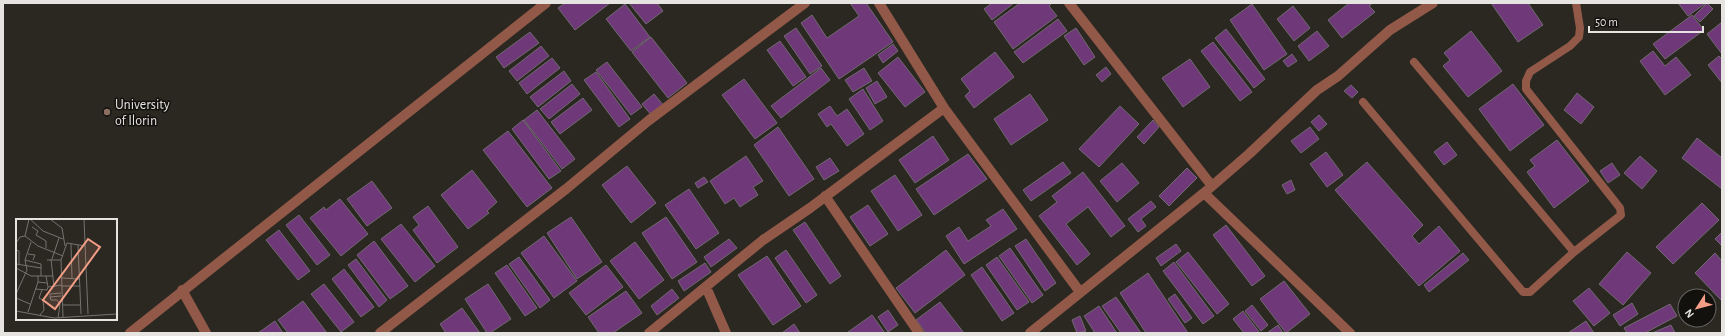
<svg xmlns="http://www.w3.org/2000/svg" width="1725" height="336" viewBox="0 0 1725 336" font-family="'Alegreya Sans',sans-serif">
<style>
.building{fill:#6f3878;stroke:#706a70}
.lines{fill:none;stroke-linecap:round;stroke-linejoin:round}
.lane{stroke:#925948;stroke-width:8}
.street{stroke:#925948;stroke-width:10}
.education-dot{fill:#8d6e63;stroke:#13110e;stroke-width:1.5}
.labels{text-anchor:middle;stroke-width:3;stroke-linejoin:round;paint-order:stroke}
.poi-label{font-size:14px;fill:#e6e4e0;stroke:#13110e;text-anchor:start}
.inset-road{fill:none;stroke:#76736e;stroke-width:1}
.view{fill:#f49e87;fill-opacity:0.15;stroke:#f49e87;stroke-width:2}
.inset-edge{fill:none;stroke:#e6e4e0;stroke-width:2}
</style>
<rect width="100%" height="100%" fill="#2b2822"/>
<path class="building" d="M 565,3 L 610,3 L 575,30 L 558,8 Z
M 629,3 L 657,3 L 663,11 L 646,24 Z
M 850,3 L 866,3 L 893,42 L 839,79 L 801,23 L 812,15 L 827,38 L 859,16 Z
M 992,3 L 1014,3 L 992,20 L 984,9 Z
M 1020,3 L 1052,3 L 1049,6 L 1057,16 L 1013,49 L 994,22 Z
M 1349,3 L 1373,3 L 1369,6 L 1375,12 L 1342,38 L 1328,20 Z
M 1491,3 L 1528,3 L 1543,25 L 1518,42 Z
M 1678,3 L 1706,3 L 1688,16 Z
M 1707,3 L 1713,9 L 1700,22 L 1694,16 Z
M 625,4 L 650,37 L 631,51 L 606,19 Z
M 1252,4 L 1287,54 L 1264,70 L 1230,20 Z
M 1293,6 L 1310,28 L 1294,41 L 1277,19 Z
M 1692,15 L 1704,30 L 1665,59 L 1653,44 Z
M 1058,19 L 1067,31 L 1023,63 L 1014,52 Z
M 1722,22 L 1722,54 L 1707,34 Z
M 796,28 L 822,66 L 810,74 L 784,36 Z
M 1076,28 L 1095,57 L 1084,65 L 1064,36 Z
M 1226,29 L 1265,79 L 1254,88 L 1215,38 Z
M 1317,31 L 1329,46 L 1309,61 L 1298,46 Z
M 1471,31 L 1502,71 L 1468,97 L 1443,66 L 1450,60 L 1444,53 Z
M 530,32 L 539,43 L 504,68 L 496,57 Z
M 651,37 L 687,83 L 668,98 L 632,52 Z
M 780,41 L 806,77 L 793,86 L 767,50 Z
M 1213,42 L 1252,92 L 1240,101 L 1201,51 Z
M 893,44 L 898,51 L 883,63 L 878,55 Z
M 541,46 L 549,56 L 517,81 L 509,71 Z
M 1653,51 L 1665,66 L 1676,57 L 1691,75 L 1665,95 L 1640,61 Z
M 995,52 L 1014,77 L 974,108 L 965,96 L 970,91 L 961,79 Z
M 1292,54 L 1297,61 L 1288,67 L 1283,61 Z
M 1719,56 L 1722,59 L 1722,83 L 1708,65 Z
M 898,57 L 925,92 L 905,107 L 878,73 Z
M 552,58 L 560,68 L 527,94 L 519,83 Z
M 1190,59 L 1210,87 L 1183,107 L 1162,78 Z
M 607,62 L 642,107 L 631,115 L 596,70 Z
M 1106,67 L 1111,74 L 1102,82 L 1096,75 Z
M 821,68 L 830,80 L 781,118 L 771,106 Z
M 864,68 L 872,81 L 853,92 L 845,80 Z
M 564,71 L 571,81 L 538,107 L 530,97 Z
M 596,72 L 630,119 L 619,127 L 584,80 Z
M 744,79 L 777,123 L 755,139 L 722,95 Z
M 877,81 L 887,97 L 875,104 L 866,88 Z
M 572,84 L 580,94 L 549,119 L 540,109 Z
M 1513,84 L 1544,125 L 1510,151 L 1479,109 Z
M 1351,85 L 1358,92 L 1352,98 L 1344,91 Z
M 863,89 L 883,121 L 870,130 L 849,99 Z
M 1577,93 L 1594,107 L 1581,124 L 1564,110 Z
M 654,94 L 664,106 L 652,116 L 642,104 Z
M 1030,94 L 1048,120 L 1011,145 L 994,119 Z
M 583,98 L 592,110 L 560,134 L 551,122 Z
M 830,106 L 837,116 L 847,109 L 864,134 L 847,146 L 831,124 L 827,127 L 818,114 Z
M 1120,106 L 1139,124 L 1099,167 L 1079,149 Z
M 537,110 L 575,159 L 562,169 L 524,120 Z
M 1319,115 L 1327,124 L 1319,131 L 1311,122 Z
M 523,120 L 561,171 L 549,179 L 512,129 Z
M 1153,120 L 1159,127 L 1144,144 L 1137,137 Z
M 778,127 L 814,179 L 789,196 L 754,145 Z
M 1310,127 L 1319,139 L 1301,153 L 1291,141 Z
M 508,131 L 552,188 L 527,207 L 483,150 Z
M 933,136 L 949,160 L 915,183 L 899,160 Z
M 1697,138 L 1722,158 L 1722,189 L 1682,158 Z
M 1557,140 L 1589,181 L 1554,208 L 1527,172 L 1535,166 L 1530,160 Z
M 1447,142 L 1457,155 L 1444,165 L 1434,152 Z
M 1326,152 L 1343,175 L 1327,187 L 1310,164 Z
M 968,154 L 987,179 L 934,215 L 916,189 Z
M 746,156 L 763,181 L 753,187 L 758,195 L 740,207 L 734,198 L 725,204 L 710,181 Z
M 1640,156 L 1657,171 L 1642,189 L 1624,173 Z
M 830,158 L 839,171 L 824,180 L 816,167 Z
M 1063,162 L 1071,173 L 1031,201 L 1023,190 Z
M 1367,162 L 1423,225 L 1412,236 L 1419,244 L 1439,226 L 1460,251 L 1419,286 L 1335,190 Z
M 1122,163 L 1139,183 L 1117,202 L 1100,181 Z
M 1612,163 L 1620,175 L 1608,183 L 1600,171 Z
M 627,166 L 656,203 L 631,223 L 602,185 Z
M 1187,168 L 1197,178 L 1169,206 L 1159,196 Z
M 472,170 L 497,202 L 487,211 L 489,213 L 468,229 L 441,195 Z
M 1083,172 L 1125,226 L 1111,237 L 1088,207 L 1066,224 L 1090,254 L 1077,265 L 1039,216 L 1057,202 L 1052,196 Z
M 895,175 L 922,215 L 898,231 L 871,191 Z
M 704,177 L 708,182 L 698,188 L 695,183 Z
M 1291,180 L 1295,190 L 1287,194 L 1282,185 Z
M 372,181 L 392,208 L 367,226 L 347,199 Z
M 689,189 L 719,233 L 696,249 L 665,205 Z
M 340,199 L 368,234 L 341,256 L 310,218 L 324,207 L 326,210 Z
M 1151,201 L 1156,207 L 1141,219 L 1146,226 L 1138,232 L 1128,219 Z
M 1702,203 L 1719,220 L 1673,264 L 1656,247 Z
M 868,205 L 888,234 L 870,246 L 850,217 Z
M 428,206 L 458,247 L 437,263 L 413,230 L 419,225 L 413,217 Z
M 1003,209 L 1017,229 L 964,264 L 946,236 L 959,227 L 968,241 L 991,226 L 986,220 Z
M 299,215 L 330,255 L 317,265 L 286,225 Z
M 571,217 L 602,262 L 577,279 L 547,233 Z
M 666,217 L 697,262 L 672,279 L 642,233 Z
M 805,222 L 841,276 L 830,284 L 793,230 Z
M 401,224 L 435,266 L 415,282 L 381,239 Z
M 1226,225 L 1265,276 L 1252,286 L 1213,235 Z
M 279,230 L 310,271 L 298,280 L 266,240 Z
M 1722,232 L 1722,246 L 1715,239 Z
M 544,236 L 577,281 L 554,298 L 521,253 Z
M 729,239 L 737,248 L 711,267 L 704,257 Z
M 1026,239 L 1056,283 L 1045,291 L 1015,246 Z
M 374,241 L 408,286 L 390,299 L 357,255 Z
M 635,242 L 664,280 L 639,299 L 610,261 Z
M 1176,244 L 1181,251 L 1161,266 L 1156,258 Z
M 1010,248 L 1043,295 L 1032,303 L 999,256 Z
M 786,250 L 817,295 L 806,303 L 775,258 Z
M 946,250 L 965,275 L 915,313 L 896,288 Z
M 1188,252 L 1229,304 L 1217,314 L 1176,262 Z
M 1627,252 L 1651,273 L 1623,305 L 1599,284 Z
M 1463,253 L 1469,260 L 1429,292 L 1424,285 Z
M 1715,253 L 1722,261 L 1722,301 L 1695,273 Z
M 767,256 L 801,306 L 773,325 L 738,275 Z
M 519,257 L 550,300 L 540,308 L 509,264 Z
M 997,257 L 1029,302 L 1017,310 L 986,265 Z
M 356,259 L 387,300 L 379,307 L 348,265 Z
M 1174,262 L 1214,316 L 1203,324 L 1163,271 Z
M 705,263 L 711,272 L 684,291 L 678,281 Z
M 507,265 L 537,308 L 525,316 L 495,273 Z
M 606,265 L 623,287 L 586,315 L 569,293 Z
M 982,267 L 1014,313 L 1002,321 L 971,275 Z
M 344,269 L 374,307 L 361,317 L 332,279 Z
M 1148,273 L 1188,333 L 1146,333 L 1120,293 Z
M 1284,281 L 1310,314 L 1286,333 L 1260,299 Z
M 324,284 L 354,322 L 341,332 L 311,294 Z
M 488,284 L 511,319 L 490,333 L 487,333 L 465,299 Z
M 1589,288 L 1610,313 L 1594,326 L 1573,301 Z
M 672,289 L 679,298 L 657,315 L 651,306 Z
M 626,291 L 642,313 L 613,333 L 599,333 L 588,317 Z
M 1175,294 L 1192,318 L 1185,323 L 1168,299 Z
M 1116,297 L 1141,333 L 1121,333 L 1102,306 Z
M 303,301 L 327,333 L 288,333 L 278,320 Z
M 940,302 L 964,333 L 926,333 L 916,320 Z
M 1632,303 L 1638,314 L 1620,326 L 1613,315 Z
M 1670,304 L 1677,316 L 1645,333 L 1627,333 L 1624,328 Z
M 1252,305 L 1268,325 L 1261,331 L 1245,311 Z
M 1099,306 L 1117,333 L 1095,333 L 1084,316 Z
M 462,308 L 480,333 L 446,333 L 440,324 Z
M 888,310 L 898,325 L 888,332 L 878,317 Z
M 1243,311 L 1260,333 L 1244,333 L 1233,319 Z
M 872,315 L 885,333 L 849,333 L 848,332 Z
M 1080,316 L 1086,331 L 1077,333 L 1072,320 Z
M 275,321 L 283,333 L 258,333 Z
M 1586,321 L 1594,333 L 1568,333 Z
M 794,324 L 800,333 L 782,333 Z
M 1278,325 L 1283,333 L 1267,333 Z
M 1671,325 L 1675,333 L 1652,333 Z"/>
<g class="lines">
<path class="lane" d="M 1414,62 L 1574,252 L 1621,215 L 1620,208 L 1526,89 L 1526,81 L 1530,72 L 1570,46 L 1579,37 L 1580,28 L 1576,3
M 1363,102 L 1523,292 L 1530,292 L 1574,252"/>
<path class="street" d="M 879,3 L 944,108 L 1080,292
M 1069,3 L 1212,186
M 1204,193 L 1350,333
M 825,196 L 919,333
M 706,287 L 726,333
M 182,290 L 206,333
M 130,333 L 546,3
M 380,333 L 566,189 L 648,121 L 805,3
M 649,333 L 763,240 L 810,208 L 944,108
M 1030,333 L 1204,193 L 1249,154 L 1317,90 L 1338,76 L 1390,30 L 1433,3"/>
</g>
<circle class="education-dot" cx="107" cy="112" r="4"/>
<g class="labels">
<g class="poi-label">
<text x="115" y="109">University<tspan x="115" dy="16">of Ilorin</tspan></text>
</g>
</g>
<g transform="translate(16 219)">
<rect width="101" height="101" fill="#2b2822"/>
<path class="inset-road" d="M 14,0 L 27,12 L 47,20M 34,0 L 46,9 L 49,27M 68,0 L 72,95M 16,8 L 22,12 L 20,16 L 30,22 L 30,29M 9,17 L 13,0M 0,24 L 4,18 L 9,17 L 22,27 L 47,37M 55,25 L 56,59M 62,26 L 65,95M 0,31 L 3,32 L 3,46M 12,35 L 19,36 L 17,41M 35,40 L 38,68M 36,40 L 43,19M 9,41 L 25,45 L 25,57M 31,41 L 45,41M 0,45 L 25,49M 0,49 L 15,57 L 30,57M 22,57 L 22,63 L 31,64M 37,57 L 30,57 L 32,68 L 46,66M 46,59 L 63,60M 46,67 L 64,67M 19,70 L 31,71 L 32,68M 0,75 L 11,51 L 9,41 L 15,23M 34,78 L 34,75 L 45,74M 0,79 L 14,85M 47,86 L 64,86M 0,92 L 38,99 L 101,95 L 100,101M 12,93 L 22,63M 24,96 L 28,91 L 27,81 L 23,79 L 26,71M 47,98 L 45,41 L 51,24 L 69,27M 42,99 L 44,85 L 41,81 L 35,81 L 34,78 L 45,77"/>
<path class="view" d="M 72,20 L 84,28 L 39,90 L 27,81 Z"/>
<rect width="101" height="101" class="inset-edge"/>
</g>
<rect width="1725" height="336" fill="none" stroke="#e6e4e0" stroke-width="8"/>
<g transform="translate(1697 308) rotate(234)"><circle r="19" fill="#13110e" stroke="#676562"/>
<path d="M0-3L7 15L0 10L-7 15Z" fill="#f49e87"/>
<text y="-6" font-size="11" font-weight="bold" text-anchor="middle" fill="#e6e4e0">N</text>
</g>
<path d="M1589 26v6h114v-6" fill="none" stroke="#e6e4e0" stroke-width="2"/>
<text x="1595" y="26" font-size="12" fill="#e6e4e0" stroke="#13110e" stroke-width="3" paint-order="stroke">50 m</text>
</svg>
